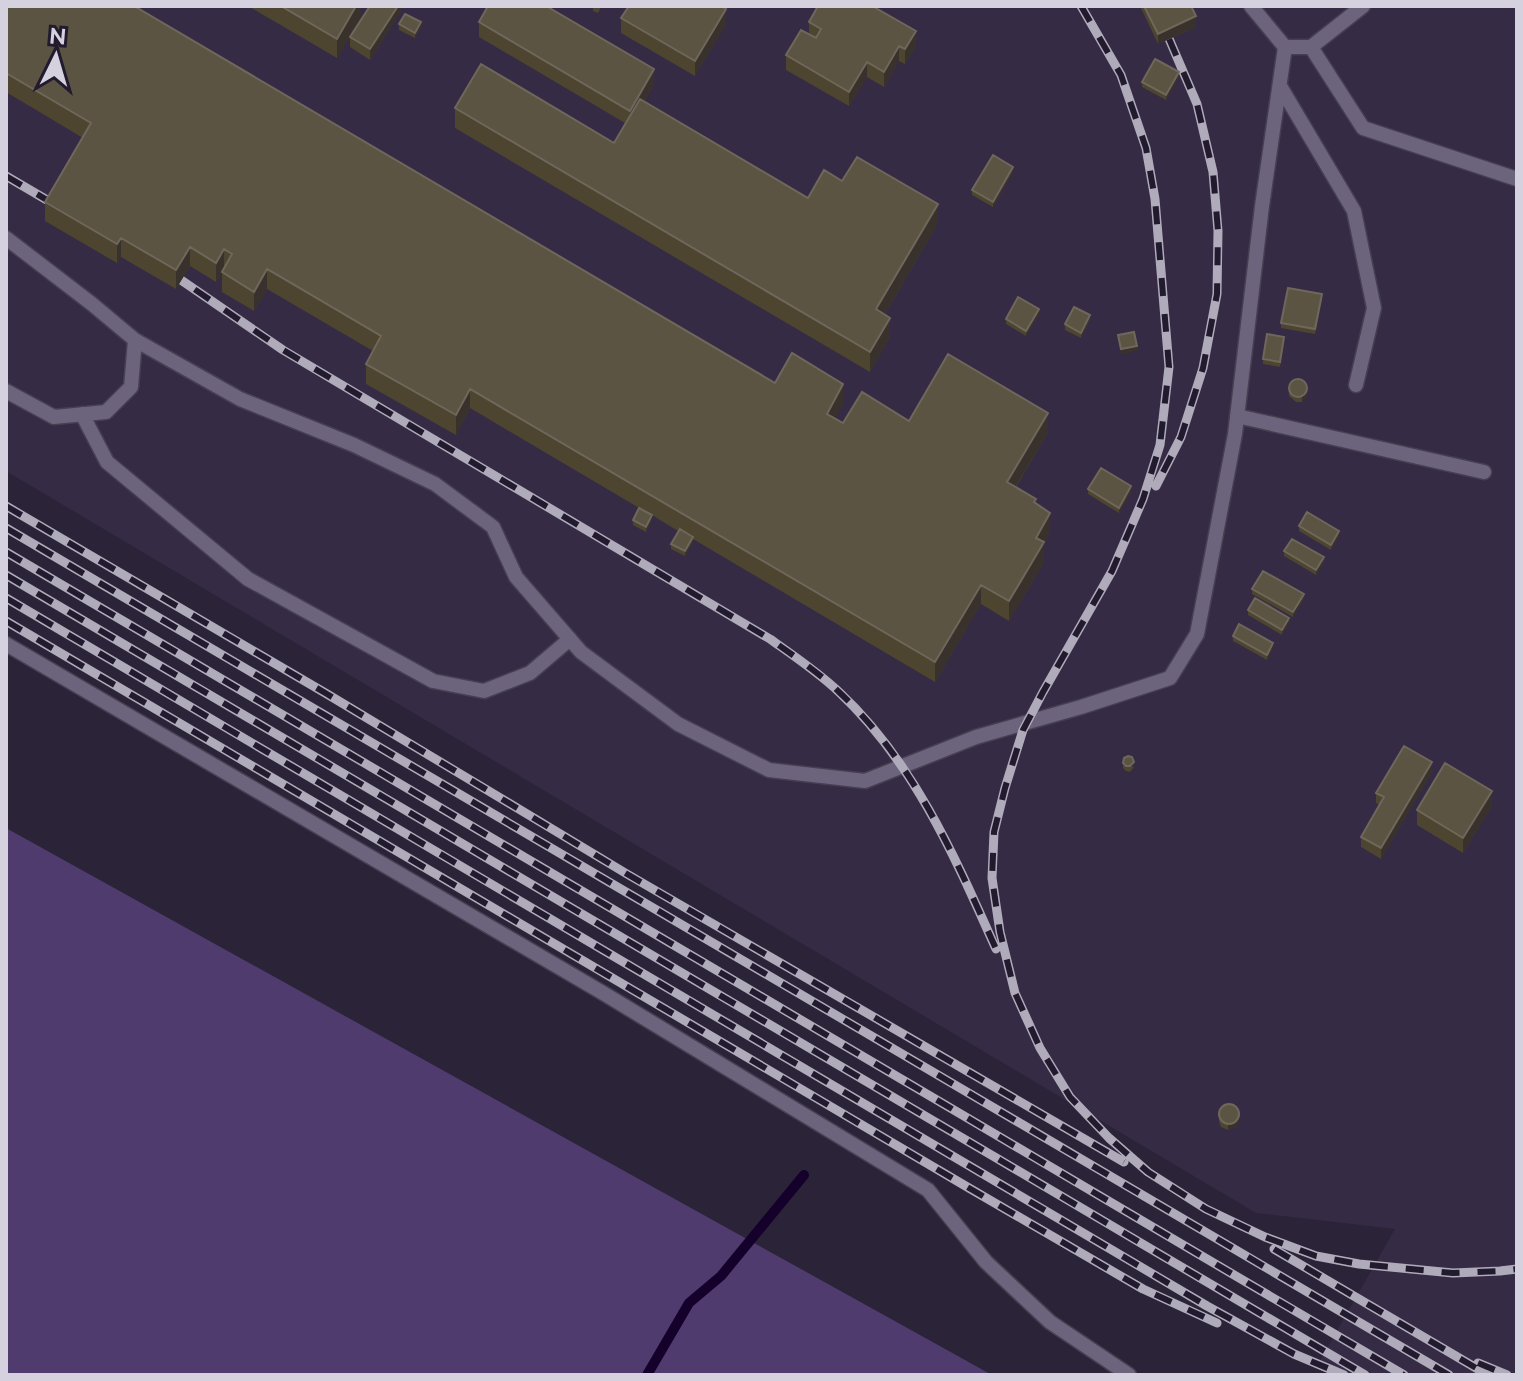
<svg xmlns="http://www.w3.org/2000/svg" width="1523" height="1381" viewBox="0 0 1523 1381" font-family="Raleway,sans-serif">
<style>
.built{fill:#352b45}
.green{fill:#503b6f}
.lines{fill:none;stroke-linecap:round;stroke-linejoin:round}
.stream{stroke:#15002c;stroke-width:10}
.service-casing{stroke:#463f51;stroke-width:17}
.service{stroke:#6c637c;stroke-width:14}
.rail-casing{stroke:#b0abba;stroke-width:9}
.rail{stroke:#221a2e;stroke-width:6;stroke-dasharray:18;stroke-linecap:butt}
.wall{fill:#4d452f}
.shaded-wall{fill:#39312b}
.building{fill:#5c5442;stroke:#6f675b;stroke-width:2}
</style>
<rect width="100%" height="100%" fill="#2b2438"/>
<path class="built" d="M 6,6 L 1517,6 L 1517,1375 L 1344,1375 L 1318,1364 L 1395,1229 L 1256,1213 L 6,471 Z"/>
<path class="green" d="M 6,828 L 992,1375 L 6,1375 Z"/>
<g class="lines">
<path class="stream" d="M 647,1375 L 689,1303 L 721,1276 L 804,1175"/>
<defs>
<path id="service" d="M 1251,6 L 1285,47 L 1311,47 L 1363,6
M 1311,47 L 1363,128 L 1517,179
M 1280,86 L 1354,211 L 1374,308 L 1356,385
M 6,238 L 92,304 L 135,340 L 131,387 L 106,412 L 54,417 L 6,391
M 135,340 L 240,399 L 354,445 L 435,484 L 493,527 L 516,577 L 581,652 L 678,724 L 769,770 L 865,781 L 976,737 L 1081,707 L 1170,678 L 1197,634 L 1235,434 L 1262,206 L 1285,47
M 82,414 L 107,462 L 248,579 L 433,681 L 484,691 L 530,673 L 570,639
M 1237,416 L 1484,472
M 6,644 L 603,993 L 928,1190 L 986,1262 L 1050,1322 L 1129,1375"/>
</defs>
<use href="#service" class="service-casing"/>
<use href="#service" class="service"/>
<defs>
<path id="rail" d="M 1081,6 L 1121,75 L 1146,148 L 1155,199 L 1169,367 L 1160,445 L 1143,499 L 1112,571 L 1043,692 L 1023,730 L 1005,788 L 994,832 L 992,878 L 1000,932 L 1015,993 L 1040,1048 L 1070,1097 L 1109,1138 L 1148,1172 L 1206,1209 L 1265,1237 L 1316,1256 L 1359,1264 L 1453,1273 L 1500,1271 L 1517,1269
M 1155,6 L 1197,104 L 1213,172 L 1218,231 L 1217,294 L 1203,368 L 1181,437 L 1156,486
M 6,176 L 64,210
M 165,269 L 283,350 L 770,639 C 794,656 818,672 839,692 C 914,762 955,857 996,949
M 6,506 L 327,694 L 627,874 L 1124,1162
M 6,528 L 1449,1375
M 6,552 L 1404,1375
M 6,575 L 1365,1375
M 6,598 L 1207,1306 L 1294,1354 L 1344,1375
M 6,621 L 969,1188 L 1143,1289 L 1217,1323
M 1274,1249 L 1488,1375
M 1478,1363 L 1507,1375"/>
</defs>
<use href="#rail" class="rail-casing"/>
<use href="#rail" class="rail"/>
</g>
<path class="wall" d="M 6,6 L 775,383 L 843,404 L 835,418 L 843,423 L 909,421 L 1048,432 L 1016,487 L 1036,503 L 1050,532 L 1044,543 L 1044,562 L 1009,621 L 981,604 L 935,682 L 693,539 L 693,542 L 685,556 L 671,549 L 671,544 L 678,531 L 652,515 L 652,520 L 646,532 L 633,525 L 633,520 L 646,512 L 470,408 L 456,435 L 366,384 L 366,364 L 373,351 L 267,289 L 254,311 L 222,292 L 222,272 L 224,268 L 216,282 L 190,266 L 176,289 L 121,257 L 117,263 L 45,221 L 45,202 L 83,138 L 6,92 Z
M 248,6 L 361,6 L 361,18 L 337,58 Z
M 401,6 L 401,11 L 370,60 L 350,47 L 350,37 Z
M 593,6 L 606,6 L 605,8 L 601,7 L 598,13 L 593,11 Z
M 1140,6 L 1191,6 L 1196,27 L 1158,44 Z
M 621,18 L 726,24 L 695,76 L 621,33 Z
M 479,22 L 654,84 L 644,102 L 808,198 L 842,181 L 938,223 L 885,314 L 890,337 L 870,372 L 455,128 L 455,108 L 614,143 L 625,123 L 479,37 Z
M 809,22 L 916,46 L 905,64 L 899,61 L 884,87 L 867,77 L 849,106 L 786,70 L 786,55 L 809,34 Z
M 399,24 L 421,27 L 415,38 L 399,30 Z
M 1179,77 L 1166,100 L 1142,87 L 1142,82 Z
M 1013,172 L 993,207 L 972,195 L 972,190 Z
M 1322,299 L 1315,334 L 1281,328 L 1281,323 Z
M 1039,314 L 1026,336 L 1006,324 L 1006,319 Z
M 1090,320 L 1081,338 L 1065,330 L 1065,324 Z
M 1284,342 L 1280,367 L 1263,364 L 1263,359 Z
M 1289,386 L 1307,395 L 1302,402 L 1296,402 L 1289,396 Z
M 1088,489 L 1131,491 L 1119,513 L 1088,494 Z
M 1299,526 L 1339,536 L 1331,550 L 1299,531 Z
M 1284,551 L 1324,563 L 1316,575 L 1284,556 Z
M 1252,589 L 1304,599 L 1293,617 L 1252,594 Z
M 1248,610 L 1289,623 L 1282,635 L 1248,615 Z
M 1233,636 L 1273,648 L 1267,660 L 1233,641 Z
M 1123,763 L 1134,767 L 1130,772 L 1126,771 L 1123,768 Z
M 1432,772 L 1381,859 L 1361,847 L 1361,837 L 1380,805 L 1376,803 L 1376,793 Z
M 1492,806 L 1463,853 L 1417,825 L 1417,810 Z
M 1219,1112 L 1239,1122 L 1236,1127 L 1228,1130 L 1221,1127 L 1219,1122 Z"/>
<path class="shaded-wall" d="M 356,6 L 361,6 L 361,18 L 337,58 L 337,39 Z
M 398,6 L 401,6 L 401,11 L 370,60 L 370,49 Z
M 726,9 L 726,24 L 695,76 L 695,61 Z
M 1196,16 L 1196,27 L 1158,44 L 1158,34 Z
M 421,22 L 421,27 L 415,38 L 415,33 Z
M 916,31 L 916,46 L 905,64 L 905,49 Z
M 899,46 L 899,61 L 884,87 L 884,72 Z
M 867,62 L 867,77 L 849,106 L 849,92 Z
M 654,69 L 654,84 L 630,126 L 630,111 Z
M 1179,72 L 1179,77 L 1166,100 L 1166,95 Z
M 1013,167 L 1013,172 L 993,207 L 993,202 Z
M 938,204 L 938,223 L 876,329 L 876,309 Z
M 121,238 L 121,257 L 117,263 L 117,244 Z
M 190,247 L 190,266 L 176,289 L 176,270 Z
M 224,249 L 224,268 L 216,282 L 216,263 Z
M 267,269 L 267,289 L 254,311 L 254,292 Z
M 1039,309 L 1039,314 L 1026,336 L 1026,331 Z
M 1090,315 L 1090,320 L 1081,338 L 1081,333 Z
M 890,318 L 890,337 L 870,372 L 870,352 Z
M 1137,346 L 1137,351 L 1121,355 L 1121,349 Z
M 843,384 L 843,404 L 827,433 L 827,414 Z
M 470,389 L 470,408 L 456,435 L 456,415 Z
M 1307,390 L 1307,395 L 1302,402 L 1302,397 Z
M 1048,413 L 1048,432 L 1007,501 L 1007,482 Z
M 1131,486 L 1131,491 L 1119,513 L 1119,508 Z
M 1050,513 L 1050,532 L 1044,543 L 1044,562 L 1009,621 L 1009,601 L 1036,538 Z
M 652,515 L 652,520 L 646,532 L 646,527 Z
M 1339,531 L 1339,536 L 1331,550 L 1331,545 Z
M 693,537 L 693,542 L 685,556 L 685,551 Z
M 1324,557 L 1324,563 L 1316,575 L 1316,570 Z
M 981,585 L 981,604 L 935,682 L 935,662 Z
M 1304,594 L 1304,599 L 1293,617 L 1293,612 Z
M 1289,618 L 1289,623 L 1282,635 L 1282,630 Z
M 1273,643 L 1273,648 L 1267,660 L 1267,655 Z
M 1432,762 L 1432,772 L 1381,859 L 1381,848 Z
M 1492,791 L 1492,806 L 1463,853 L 1463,838 Z
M 1239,1117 L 1239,1122 L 1236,1127 L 1228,1130 L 1228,1125 Z"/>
<path class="building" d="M 6,6 L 134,6 L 775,383 L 792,353 L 843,384 L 827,414 L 843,423 L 862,392 L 909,421 L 948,354 L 1048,413 L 1007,482 L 1036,499 L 1034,502 L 1050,513 L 1036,538 L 1044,542 L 1009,601 L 981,585 L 935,662 L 470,389 L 456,415 L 366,364 L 381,336 L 267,269 L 254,292 L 222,272 L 232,254 L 224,249 L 216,263 L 190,247 L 176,270 L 121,238 L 117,244 L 45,202 L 91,123 L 6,73 Z
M 281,6 L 356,6 L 337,39 Z
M 370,6 L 398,6 L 370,49 L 350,37 Z
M 488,6 L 546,6 L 654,69 L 630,111 L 479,22 Z
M 629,6 L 721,6 L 726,9 L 695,61 L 621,18 Z
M 818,6 L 872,6 L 916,31 L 905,49 L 899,46 L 884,72 L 867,62 L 849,92 L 786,55 L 801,30 L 816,38 L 821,29 L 809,22 Z
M 1144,6 L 1191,6 L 1196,16 L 1158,34 Z
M 405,14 L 421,22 L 415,33 L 399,24 Z
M 1155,59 L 1179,72 L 1166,95 L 1142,82 Z
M 481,64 L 614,143 L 640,99 L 808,198 L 824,170 L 842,181 L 857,157 L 938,204 L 876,309 L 890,318 L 870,352 L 455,108 Z
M 993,155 L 1013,167 L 993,202 L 972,190 Z
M 1288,288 L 1322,294 L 1315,329 L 1281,323 Z
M 1018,297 L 1039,309 L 1026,331 L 1006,319 Z
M 1074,307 L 1090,315 L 1081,333 L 1065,324 Z
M 1134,332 L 1137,346 L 1121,349 L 1118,335 Z
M 1267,334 L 1284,337 L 1280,362 L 1263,359 Z
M1289 388a9 9 0 1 1 18 0a9 9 0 1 1-18 0Z
M 1101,468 L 1131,486 L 1119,508 L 1088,489 Z
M 639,508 L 652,515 L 646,527 L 633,520 Z
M 1307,512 L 1339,531 L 1331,545 L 1299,526 Z
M 680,529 L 693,537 L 685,551 L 671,544 Z
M 1292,539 L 1324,557 L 1316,570 L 1284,551 Z
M 1263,571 L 1304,594 L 1293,612 L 1252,589 Z
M 1255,598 L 1289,618 L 1282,630 L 1248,610 Z
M 1239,624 L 1273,643 L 1267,655 L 1233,636 Z
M 1404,746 L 1432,762 L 1381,848 L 1361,837 L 1384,797 L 1376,793 Z
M 1128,756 L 1132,757 L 1134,762 L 1130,766 L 1126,766 L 1123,763 L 1124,758 Z
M 1445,763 L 1492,791 L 1463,838 L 1417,810 Z
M1219 1114a10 10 0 1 1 20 0a10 10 0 1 1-20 0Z"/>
<rect width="1523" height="1381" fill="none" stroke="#d6d1df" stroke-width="16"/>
<g transform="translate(56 56) rotate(5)" stroke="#221a2e" stroke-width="6" paint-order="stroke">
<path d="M0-6L14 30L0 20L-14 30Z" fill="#d6d1df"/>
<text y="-12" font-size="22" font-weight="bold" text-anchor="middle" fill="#d6d1df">N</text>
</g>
</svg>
